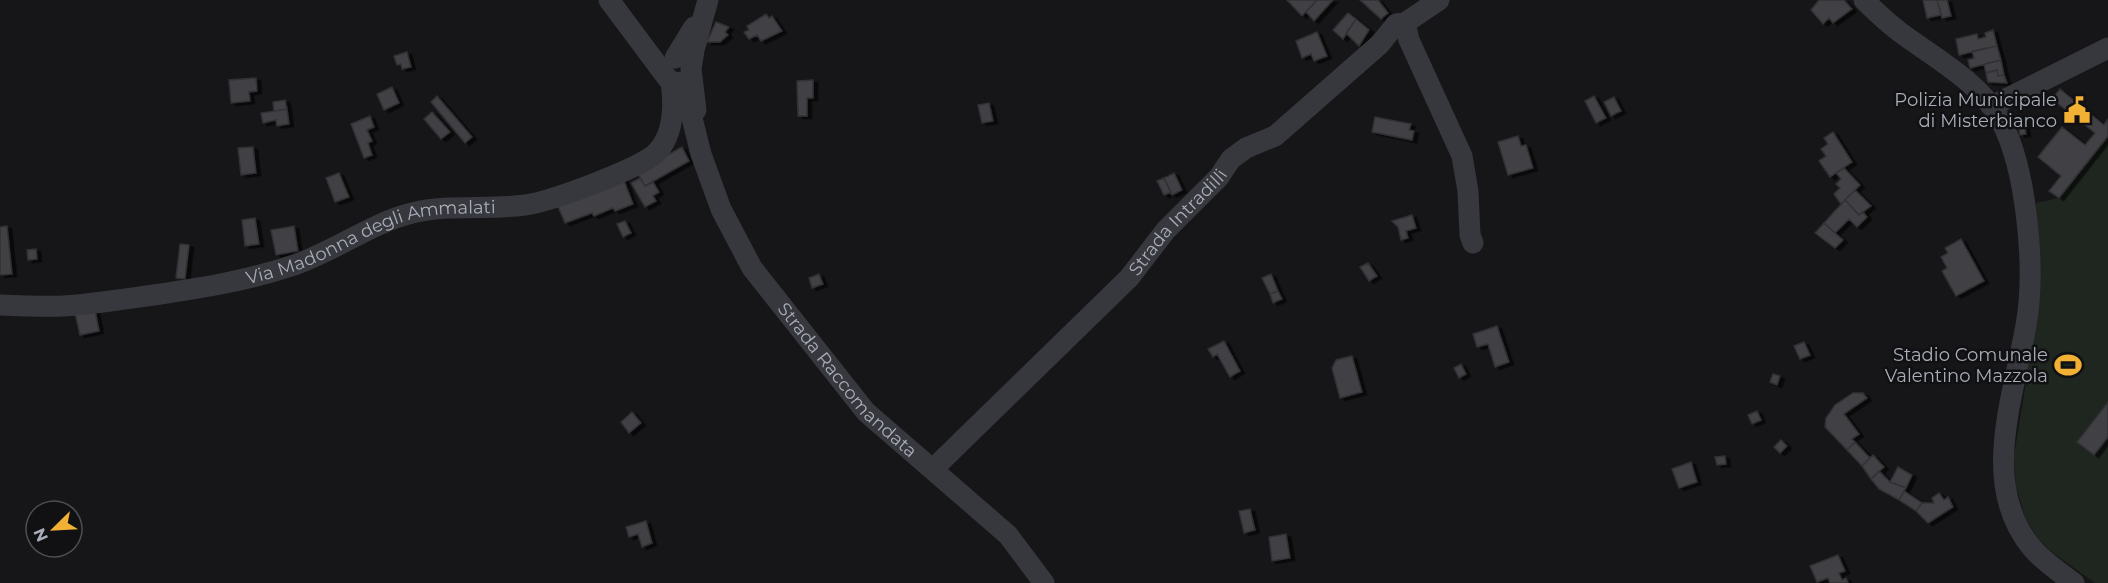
<svg xmlns="http://www.w3.org/2000/svg" width="2108" height="583" viewBox="0 0 2108 583" font-family="Montserrat,sans-serif">
<style>
.garden{fill:#1e261f}
.building{fill:#404145;stroke:#303034;stroke-width:1.5;filter:url(#shadow)}
.lines{fill:none;stroke-linecap:round;stroke-linejoin:round}
.minor{stroke:#37383d;stroke-width:21}
.labels{text-anchor:middle;stroke-width:5;stroke-linejoin:round;paint-order:stroke}
.poi-label{font-size:18px;fill:#a8adb8;stroke:#111113;text-anchor:end}
.street-label{font-size:18px;fill:#a8adb8;stroke:#111113}
</style>
<defs>
<filter id="shadow"><feDropShadow dx="4.5" dy="2.5" stdDeviation="0" flood-color="#0009"/></filter>
</defs>
<rect width="100%" height="100%" fill="#161618"/>
<path class="garden" d="M 2108,136 L 2108,583 L 2095,583 L 2053,553 L 2038,539 L 2025,517 L 2016,486 L 2014,456 L 2038,309 L 2036,203 L 2059,198 Z"/>
<path class="building" d="M 1287,0 L 1317,0 L 1302,16 Z
M 1317,0 L 1333,0 L 1314,21 L 1306,12 Z
M 1360,0 L 1378,0 L 1388,13 L 1381,19 Z
M 1819,0 L 1844,0 L 1852,9 L 1833,23 L 1829,18 L 1823,24 L 1811,10 Z
M 1923,0 L 1937,0 L 1941,15 L 1927,18 Z
M 1937,0 L 1947,0 L 1951,16 L 1942,18 Z
M 1348,13 L 1356,19 L 1343,39 L 1333,30 Z
M 766,14 L 769,18 L 772,16 L 782,31 L 761,41 L 757,35 L 749,39 L 744,32 L 749,30 L 747,26 Z
M 1356,19 L 1369,30 L 1359,46 L 1346,33 Z
M 716,22 L 729,27 L 725,32 L 728,35 L 720,42 L 707,42 Z
M 1993,30 L 1997,46 L 1959,55 L 1956,39 L 1977,34 L 1978,39 L 1986,37 L 1985,33 Z
M 1317,32 L 1327,56 L 1314,61 L 1311,54 L 1302,58 L 1296,41 Z
M 1997,46 L 2001,60 L 1970,68 L 1968,60 L 1974,58 L 1972,51 Z
M 407,52 L 411,67 L 402,69 L 401,64 L 397,65 L 394,56 Z
M 2001,60 L 2004,75 L 1998,76 L 1997,70 L 1986,73 L 1984,64 Z
M 1997,70 L 1998,76 L 2004,75 L 2007,83 L 1988,82 L 1986,73 Z
M 256,78 L 257,91 L 249,92 L 250,101 L 231,103 L 229,80 Z
M 813,80 L 813,98 L 807,98 L 807,116 L 798,116 L 797,81 Z
M 392,87 L 399,103 L 384,110 L 377,94 Z
M 2060,89 L 2104,125 L 2108,119 L 2108,136 L 2059,198 L 2049,191 L 2061,176 L 2038,157 L 2062,127 L 2085,145 L 2095,133 L 2052,99 Z
M 437,96 L 472,137 L 465,143 L 431,102 Z
M 1594,96 L 1606,118 L 1596,123 L 1585,101 Z
M 1614,97 L 1621,111 L 1611,116 L 1604,102 Z
M 285,100 L 287,109 L 274,111 L 273,102 Z
M 989,103 L 993,121 L 982,123 L 978,105 Z
M 287,109 L 289,124 L 277,126 L 276,120 L 263,123 L 261,113 Z
M 432,112 L 450,132 L 441,139 L 424,119 Z
M 370,116 L 374,127 L 367,130 L 372,141 L 368,143 L 372,155 L 364,158 L 351,124 Z
M 1375,117 L 1411,124 L 1409,130 L 1414,131 L 1412,140 L 1372,132 Z
M 2024,122 L 2026,134 L 2020,135 L 2018,123 Z
M 1833,132 L 1852,162 L 1830,177 L 1819,161 L 1826,156 L 1821,149 L 1828,144 L 1824,138 Z
M 1518,136 L 1521,146 L 1526,145 L 1533,168 L 1508,175 L 1498,142 Z
M 253,147 L 256,173 L 241,175 L 238,148 Z
M 682,147 L 689,161 L 645,186 L 637,172 Z
M 1844,168 L 1860,185 L 1841,204 L 1834,194 L 1840,188 L 1836,184 L 1841,179 L 1836,173 Z
M 339,173 L 349,197 L 335,202 L 326,178 Z
M 1174,173 L 1182,190 L 1172,195 L 1164,178 Z
M 623,178 L 633,204 L 615,211 L 613,208 L 594,216 L 592,213 L 565,223 L 557,204 Z
M 640,178 L 645,186 L 653,182 L 659,192 L 653,196 L 656,201 L 645,207 L 631,183 Z
M 1164,178 L 1171,192 L 1164,195 L 1157,181 Z
M 1855,190 L 1871,206 L 1859,215 L 1845,200 Z
M 1845,200 L 1859,215 L 1863,212 L 1867,217 L 1857,227 L 1849,219 L 1835,233 L 1824,223 Z
M 1412,215 L 1416,228 L 1406,231 L 1408,238 L 1401,240 L 1398,227 L 1392,221 Z
M 255,218 L 259,244 L 245,246 L 242,220 Z
M 625,221 L 631,233 L 623,237 L 617,224 Z
M 1824,223 L 1843,240 L 1835,248 L 1815,233 Z
M 7,226 L 12,274 L 0,275 L 0,227 Z
M 294,226 L 298,251 L 276,255 L 271,230 Z
M 1961,239 L 1984,281 L 1956,296 L 1942,271 L 1947,268 L 1941,257 L 1948,253 L 1945,248 Z
M 180,244 L 189,245 L 185,279 L 176,278 Z
M 36,249 L 37,259 L 28,260 L 27,250 Z
M 1368,263 L 1377,276 L 1369,281 L 1360,267 Z
M 819,274 L 823,284 L 812,288 L 809,278 Z
M 1271,274 L 1278,291 L 1270,294 L 1262,278 Z
M 1278,291 L 1282,299 L 1273,303 L 1270,294 Z
M 95,310 L 99,331 L 80,335 L 75,313 Z
M 1497,326 L 1509,362 L 1495,367 L 1488,344 L 1477,347 L 1473,334 Z
M 1224,341 L 1240,371 L 1230,377 L 1217,354 L 1213,357 L 1208,349 Z
M 1804,342 L 1810,355 L 1800,359 L 1794,346 Z
M 1352,356 L 1362,392 L 1340,398 L 1332,368 L 1336,360 Z
M 1461,364 L 1466,374 L 1459,378 L 1454,368 Z
M 1773,374 L 1780,376 L 1777,385 L 1770,382 Z
M 1853,393 L 1863,393 L 1867,398 L 1844,414 L 1859,434 L 1852,439 L 1855,442 L 1847,450 L 1825,427 L 1826,418 L 1835,405 Z
M 2108,402 L 2108,437 L 2094,455 L 2077,442 Z
M 1757,411 L 1761,420 L 1752,424 L 1748,415 Z
M 632,412 L 641,423 L 629,433 L 621,422 Z
M 1781,440 L 1787,446 L 1780,453 L 1774,447 Z
M 1855,442 L 1870,458 L 1862,466 L 1847,450 Z
M 1873,455 L 1884,467 L 1871,479 L 1862,466 Z
M 1725,456 L 1726,464 L 1717,465 L 1715,457 Z
M 1691,462 L 1697,482 L 1679,488 L 1672,469 Z
M 1898,467 L 1912,475 L 1906,488 L 1890,482 Z
M 1879,471 L 1890,482 L 1906,488 L 1899,500 L 1879,489 L 1871,479 Z
M 1904,491 L 1922,503 L 1916,511 L 1899,500 Z
M 1939,493 L 1944,500 L 1948,497 L 1953,507 L 1928,523 L 1916,511 L 1922,503 L 1934,503 L 1932,498 Z
M 1250,509 L 1255,530 L 1244,533 L 1239,511 Z
M 646,521 L 652,543 L 642,547 L 638,534 L 629,537 L 626,527 Z
M 1286,534 L 1290,558 L 1272,561 L 1269,537 Z
M 1838,555 L 1845,571 L 1839,573 L 1842,580 L 1846,578 L 1848,583 L 1830,583 L 1828,578 L 1817,582 L 1810,566 Z"/>
<g class="lines">
<g class="minor">
<path d="M 609,0 L 668,79 L 674,83 L 684,82"/>
<path d="M 1864,0 C 1876,12 1888,23 1901,33 C 1935,58 1979,82 2000,119 C 2027,168 2036,270 2026,325 C 2014,397 1979,484 2032,548 C 2044,562 2059,572 2074,583"/>
<path d="M 1405,23 L 1409,40 L 1462,156 L 1468,191 L 1470,235 L 1473,243"/>
<path d="M 675,58 L 694,27"/>
<path id="s1" d="M 674,83 L 683,93 L 688,102 L 701,154 L 721,209 L 752,268 L 866,412 L 1008,535 L 1044,583"/>
<path d="M 1992,106 L 2108,48"/>
<path d="M 696,110 L 691,69 L 694,50 L 708,0"/>
<path id="s2" d="M 0,305 C 21,306 43,307 64,306 C 94,304 124,299 154,295 C 200,288 246,281 291,266 C 332,253 371,223 412,213 C 448,204 487,210 525,205 C 549,202 643,168 658,151 C 674,133 674,103 671,81"/>
<path id="s3" d="M 933,469 L 1129,278 L 1166,230 L 1219,177 L 1231,159 L 1246,148 L 1275,136 L 1380,44 L 1396,24 L 1405,23 L 1439,0"/>
</g>
</g>
<defs>
<symbol id="civic-bare" viewBox="-9 -9 18 18"><path d="M-.6-6.5H3V-4.5H.6V-3L4-1V1h2V6H-6V1h2V-1L-.6-3ZM-1.2 2.5V6h2.4V2.5Z" fill="#f2b134" stroke="#111113" stroke-width="2.5" paint-order="stroke"/></symbol>
<symbol id="stadium-bare" viewBox="-9 -9 18 18"><path d="M0-5a6.5 5 0 1 0 0 10a6.5 5 0 1 0 0-10ZM-3.5-1.8h7v3.6h-7Z" fill="#f2b134" stroke="#111113" stroke-width="2.5" paint-order="stroke"/></symbol>
</defs>
<g fill-rule="evenodd">
<use href="#civic-bare" x="2058" y="91" width="38" height="38"/>
<use href="#stadium-bare" x="2049" y="346" width="38" height="38"/>
</g>
<g class="labels">
<g class="poi-label">
<text x="2057" y="106">Polizia Municipale<tspan x="2057" dy="21">di Misterbianco</tspan></text>
<text x="2048" y="361">Stadio Comunale<tspan x="2048" dy="21">Valentino Mazzola</tspan></text>
</g>
<g class="street-label">
<text dy="6" stroke="none"><textPath href="#s3" startOffset="348">Strada Intradilli</textPath></text>
<text dy="6" stroke="none"><textPath href="#s2" startOffset="380">Via Madonna degli Ammalati</textPath></text>
<text dy="6" stroke="none"><textPath href="#s1" startOffset="350">Strada Raccomandata</textPath></text>
</g>
</g>
<g transform="translate(54 529) rotate(246)"><circle r="28" fill="#111113" stroke="#4d4f55" stroke-width="1.5"/>
<path d="M0-4.5L10 22L0 15L-10 22Z" fill="#f2b134"/>
<text y="-9" font-size="16" font-weight="bold" text-anchor="middle" fill="#a8adb8">N</text>
</g>
</svg>
